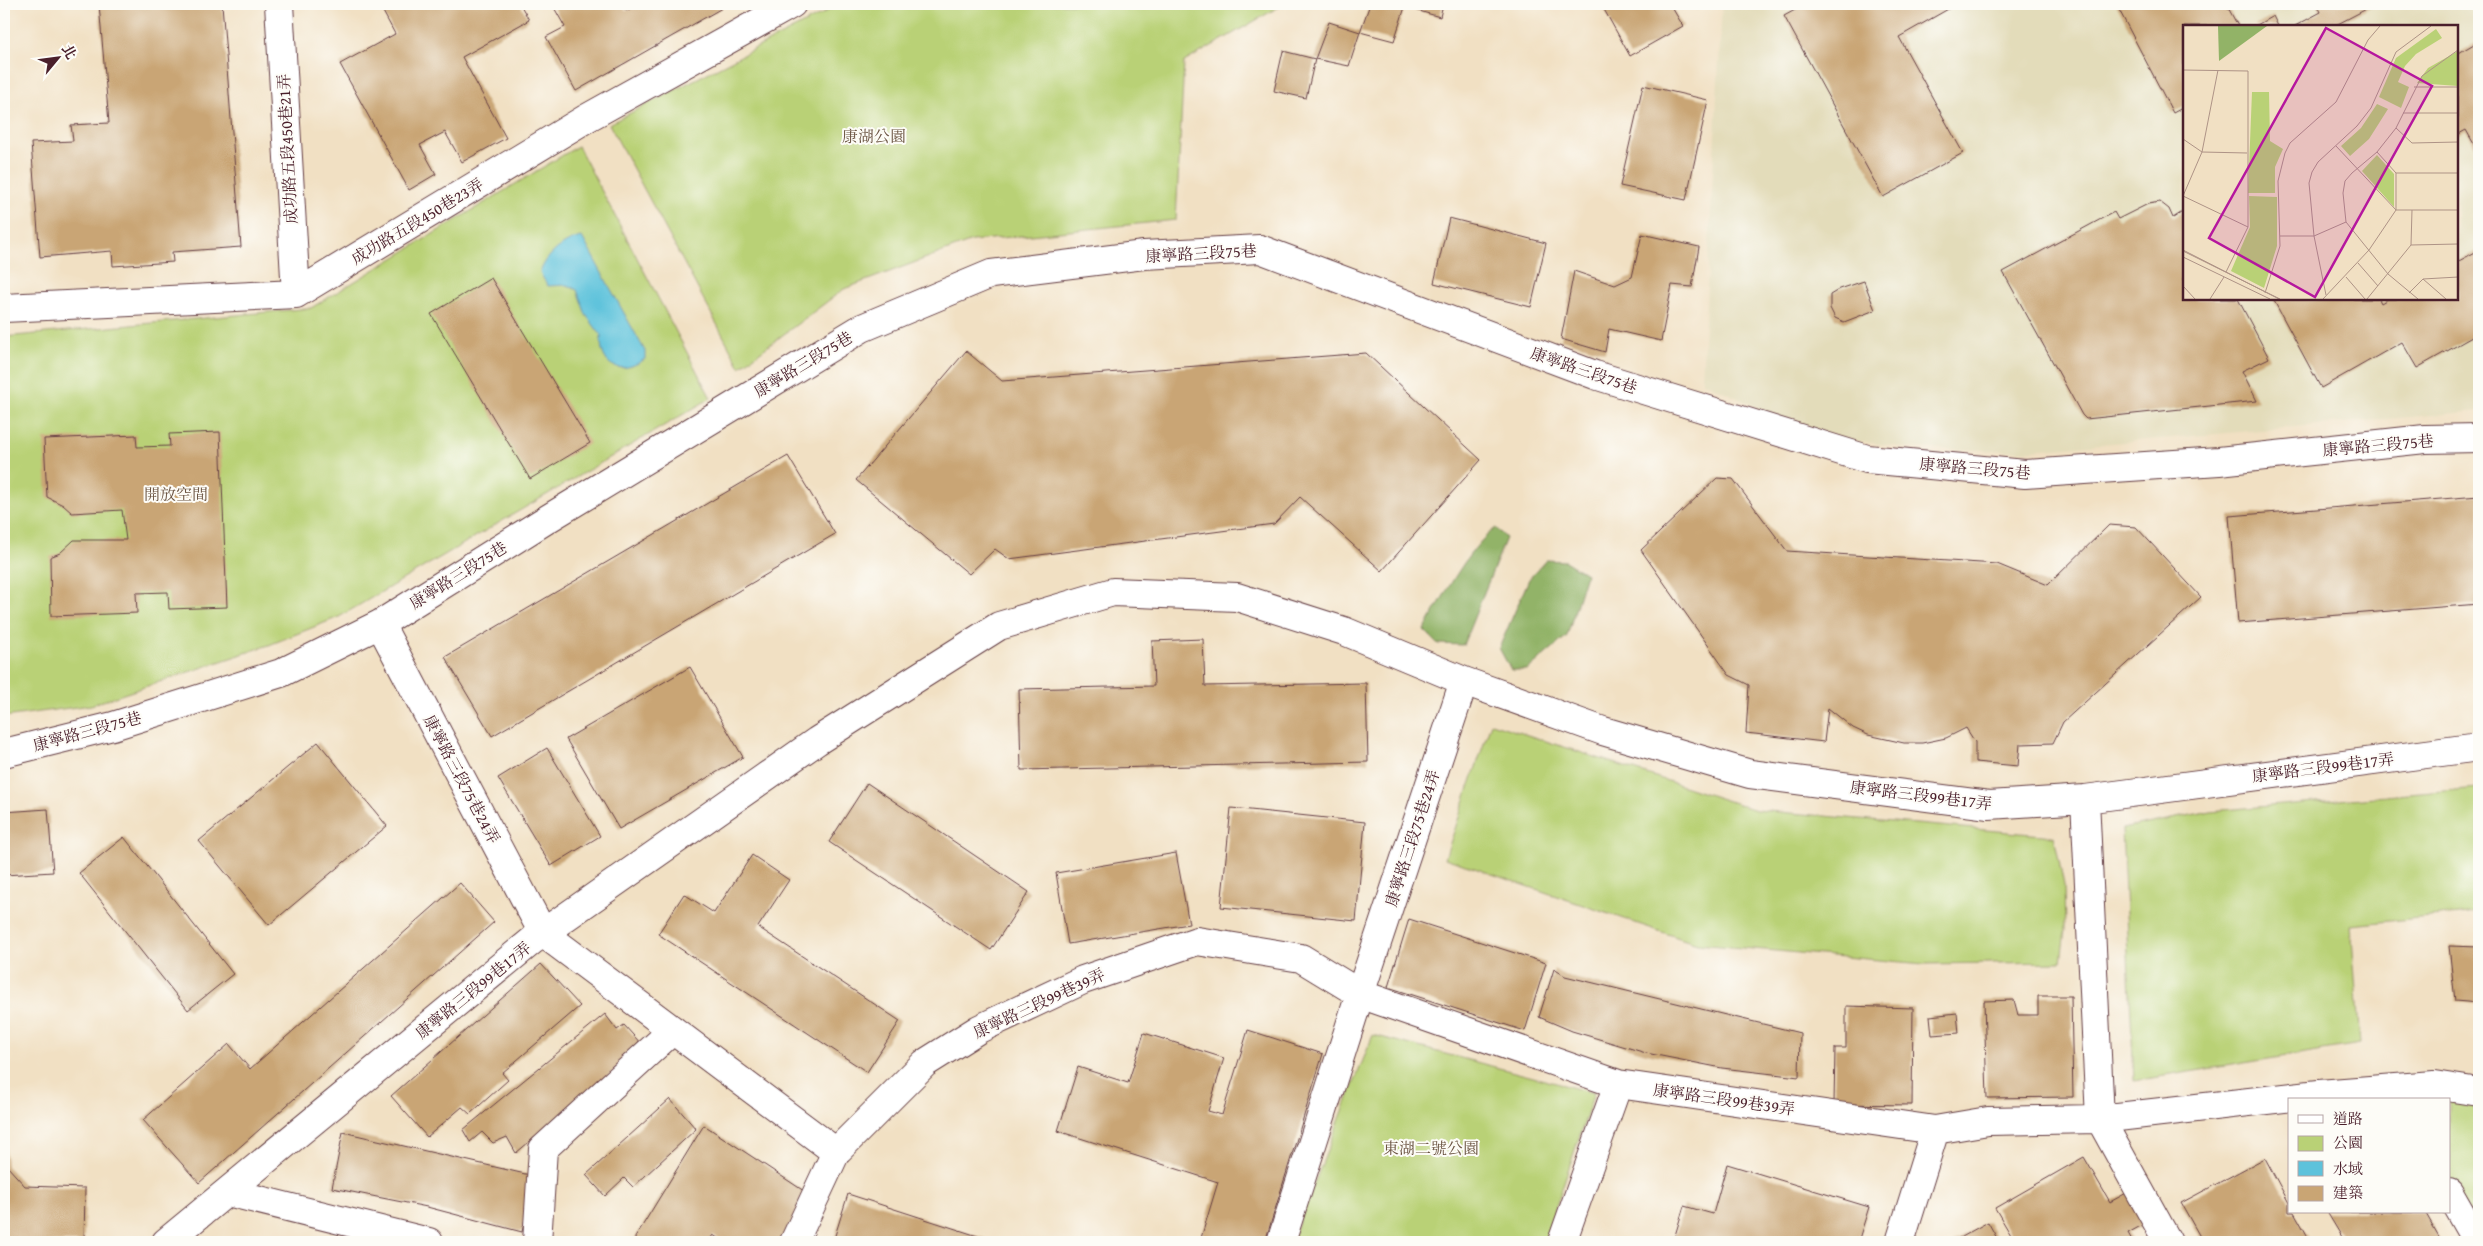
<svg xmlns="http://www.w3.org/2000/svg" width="2483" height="1246" viewBox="0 0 2483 1246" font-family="'Gentium Book Plus','Noto Serif TC',serif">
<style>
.built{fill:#e3dcba;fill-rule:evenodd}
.green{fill:#b9d176;stroke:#827850}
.forest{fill:#92b367;stroke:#6e6949}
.water{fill:#5dc2db;stroke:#547083}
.building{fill:#c9a574}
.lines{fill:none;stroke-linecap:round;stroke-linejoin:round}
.minor-casing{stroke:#633c42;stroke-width:30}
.minor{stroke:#fff;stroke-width:28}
.labels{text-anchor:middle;stroke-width:4;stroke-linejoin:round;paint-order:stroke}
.park-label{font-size:16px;fill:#6b5442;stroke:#fdfcf7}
.street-label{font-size:16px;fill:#4a1f2b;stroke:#fdfcf7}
.inset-road{fill:none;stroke:#ae9386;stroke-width:1}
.view{fill:#b5179e;fill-opacity:0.15;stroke:#b5179e;stroke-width:2.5}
.inset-edge{fill:none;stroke:#4a1f2b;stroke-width:2.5}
</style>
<rect width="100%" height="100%" fill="#fdfcf7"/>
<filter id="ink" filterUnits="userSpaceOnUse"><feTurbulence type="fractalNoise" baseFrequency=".02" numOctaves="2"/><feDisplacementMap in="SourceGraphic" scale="10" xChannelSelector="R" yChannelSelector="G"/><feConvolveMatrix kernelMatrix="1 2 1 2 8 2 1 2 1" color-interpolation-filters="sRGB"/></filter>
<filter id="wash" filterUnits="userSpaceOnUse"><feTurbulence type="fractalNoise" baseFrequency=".0096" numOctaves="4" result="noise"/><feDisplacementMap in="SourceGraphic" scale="20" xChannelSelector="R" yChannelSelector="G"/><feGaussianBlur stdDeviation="1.12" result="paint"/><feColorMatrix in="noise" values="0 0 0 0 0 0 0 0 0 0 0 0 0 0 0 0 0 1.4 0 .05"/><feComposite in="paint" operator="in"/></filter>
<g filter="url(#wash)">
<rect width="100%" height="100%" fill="#f1e0c3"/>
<path class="built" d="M 1722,4 L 2479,4 L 2479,411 L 2021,451 L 1906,448 L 1815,435 L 1702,381 ZM 2184,26 L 2457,26 L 2457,299 L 2184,299 Z"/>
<path class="green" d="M 841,4 L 1284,4 L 1184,62 L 1176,220 L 972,241 L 844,289 L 740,367 L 609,124 Z
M 578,146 L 711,398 L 339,617 L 269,645 L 91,705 L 4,717 L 4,337 L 311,308 Z
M 1491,723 L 1756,810 L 2054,836 L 2064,885 L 2065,930 L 2061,962 L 1924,964 L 1697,944 L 1445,858 Z
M 2479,788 L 2479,912 L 2351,925 L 2360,1044 L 2134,1081 L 2122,829 L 2211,811 Z
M 1373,1035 L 1594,1093 L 1544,1242 L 1291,1242 Z
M 2437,1098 L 2479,1098 L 2479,1233 L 2449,1178 L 2449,1100 L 2436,1100 Z"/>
<path class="forest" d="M 1496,528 L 1506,538 L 1463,645 L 1438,644 L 1424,630 C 1442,600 1468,547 1496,528 Z
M 1546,560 L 1565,561 L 1586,574 L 1567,636 L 1527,670 L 1511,670 L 1499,648 L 1529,579 Z"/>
<path class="water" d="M 582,237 L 645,351 L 645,359 C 619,377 599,366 601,335 L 586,315 L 577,290 L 567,285 L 548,286 L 540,273 C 545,256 564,240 582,237 Z"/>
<g id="blocks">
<path class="building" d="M 99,4 L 222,4 L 241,247 L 172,252 L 173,262 L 113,266 L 112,251 L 40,257 L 31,143 L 73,141 L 71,125 L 109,123 Z
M 379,4 L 520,4 L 529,20 L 462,57 L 506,138 L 462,162 L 445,132 L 420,145 L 436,174 L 409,190 L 340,64 L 395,34 Z
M 552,4 L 622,4 L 626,11 L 639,4 L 729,4 L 576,91 L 546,37 L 565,27 Z
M 1370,4 L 1395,4 L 1405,7 L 1394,41 L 1360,32 Z
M 1405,4 L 1443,4 L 1440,17 L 1405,7 Z
M 1601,4 L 1670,4 L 1683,26 L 1630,56 Z
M 1806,4 L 1957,4 L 1899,37 L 1963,153 L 1883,197 L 1784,16 Z
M 2116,4 L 2226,4 L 2238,26 L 2184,26 L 2184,107 L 2173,113 Z
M 2317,4 L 2376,4 L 2334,26 L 2295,26 L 2321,12 Z
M 2273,16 L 2278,26 L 2255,26 Z
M 1329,22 L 1360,32 L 1349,66 L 1315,59 Z
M 2479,41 L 2479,153 L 2466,130 L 2457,135 L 2457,54 Z
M 1283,51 L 1315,59 L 1306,98 L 1274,91 Z
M 1643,85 L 1708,100 L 1686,200 L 1620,186 Z
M 2160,202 L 2169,209 L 2173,218 L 2184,211 L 2184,299 L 2238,299 L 2269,358 L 2242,371 L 2257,401 L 2086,419 L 2082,415 L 2003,272 L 2114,212 L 2118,219 L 2148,204 Z
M 1449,218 L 1546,243 L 1531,307 L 1434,283 Z
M 1642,234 L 1699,247 L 1692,287 L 1672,285 L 1661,341 L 1609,329 L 1605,352 L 1561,339 L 1574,271 L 1615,285 L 1632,277 Z
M 2479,250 L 2479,333 L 2417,368 L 2402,342 L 2321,388 L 2273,299 L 2379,299 L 2381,303 L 2388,299 L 2457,299 L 2457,262 Z
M 491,278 L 590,443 L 530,479 L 431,314 Z
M 1864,281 L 1875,310 L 1844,322 L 1835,318 L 1830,308 L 1830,295 L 1840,289 Z
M 966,351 L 1002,381 L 1366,353 L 1481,460 L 1382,571 L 1300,497 L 1274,524 L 1009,559 L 995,549 L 969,574 L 856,480 Z
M 220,432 L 227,607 L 169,609 L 168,592 L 136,593 L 137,613 L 51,616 L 50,557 L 60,553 L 74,540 L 126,540 L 122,510 L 72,513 L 63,505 L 47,497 L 44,439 L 136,435 L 137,447 L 170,446 L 169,434 Z
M 788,456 L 835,534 L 492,736 L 445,657 Z
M 1717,478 L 1733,479 L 1787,551 L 1997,564 L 2048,585 L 2109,525 L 2136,527 L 2201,597 L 2063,722 L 2053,743 L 2020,744 L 2018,766 L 1975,762 L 1975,742 L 1966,728 L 1946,738 L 1922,743 L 1904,743 L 1868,735 L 1853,728 L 1828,708 L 1824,742 L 1746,733 L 1749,685 L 1729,675 L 1641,550 Z
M 2479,496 L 2479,604 L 2238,623 L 2229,516 Z
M 1203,639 L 1205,686 L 1366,683 L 1368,762 L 1021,770 L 1019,689 L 1154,686 L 1152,641 Z
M 690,667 L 743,757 L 619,829 L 566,739 Z
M 318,742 L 387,826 L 269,925 L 199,841 Z
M 547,748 L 600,836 L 551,866 L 498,778 Z
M 867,783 L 1029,892 L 991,950 L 829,842 Z
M 1231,808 L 1365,822 L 1356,921 L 1221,907 Z
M 48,809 L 53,872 L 4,875 L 4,812 Z
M 124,837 L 233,974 L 188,1010 L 79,873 Z
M 1176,853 L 1189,924 L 1068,944 L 1056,873 Z
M 752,855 L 789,880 L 758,927 L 900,1021 L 867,1072 L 658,934 L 684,894 L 714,913 Z
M 460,883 L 494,922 L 199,1183 L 143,1120 L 229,1044 L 250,1069 Z
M 1409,919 L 1546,963 L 1525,1031 L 1388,987 Z
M 2449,946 L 2479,947 L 2479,1003 L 2455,1001 Z
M 541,964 L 580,1006 L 502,1073 L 508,1080 L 470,1114 L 462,1107 L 427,1137 L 391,1096 Z
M 1554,969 L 1565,976 L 1800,1033 L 1799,1077 L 1722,1068 L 1646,1053 L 1572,1031 L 1539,1017 Z
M 2038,996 L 2071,996 L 2073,1097 L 1987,1098 L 1984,1001 L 2014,1000 L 2018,1015 L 2038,1015 Z
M 1846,1006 L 1913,1008 L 1912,1105 L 1834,1104 L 1835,1048 L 1846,1048 Z
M 1957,1013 L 1959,1033 L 1932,1035 L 1930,1016 Z
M 605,1014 L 617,1030 L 624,1025 L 643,1046 L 516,1153 L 507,1137 L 493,1143 L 482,1132 L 470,1142 L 463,1130 Z
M 1248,1030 L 1323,1054 L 1265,1242 L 1215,1242 L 1201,1238 L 1218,1182 L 1058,1131 L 1078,1067 L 1128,1083 L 1144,1033 L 1224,1058 L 1208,1111 L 1222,1115 Z
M 670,1099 L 696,1129 L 633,1187 L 624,1178 L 605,1196 L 586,1175 Z
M 4,1124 L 7,1166 L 25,1186 L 85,1188 L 84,1242 L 4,1242 Z
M 704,1125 L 807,1193 L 781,1242 L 724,1242 L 713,1235 L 708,1242 L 633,1241 Z
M 343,1132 L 534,1176 L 522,1232 L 427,1207 L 332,1188 Z
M 2084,1157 L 2110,1202 L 2130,1191 L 2148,1222 L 2128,1233 L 2133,1242 L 2015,1242 L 1995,1208 Z
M 2265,1158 L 2289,1203 L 2289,1212 L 2294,1212 L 2311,1242 L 2203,1242 L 2181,1203 Z
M 1727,1164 L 1869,1207 L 1858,1242 L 1673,1242 L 1684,1206 L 1713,1214 Z
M 848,1194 L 996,1242 L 833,1242 Z
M 2327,1212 L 2425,1212 L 2442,1242 L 2345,1242 Z
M 1988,1222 L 1999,1242 L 1952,1242 Z"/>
</g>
</g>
<g filter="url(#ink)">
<use href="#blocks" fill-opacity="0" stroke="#633c42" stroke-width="1"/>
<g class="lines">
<defs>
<path id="minor" d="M 279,4 L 296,294
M 4,308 L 296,294 L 587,118 L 792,4
M 380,624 L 543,933 L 836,1152
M 4,753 L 113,726 L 281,673 L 380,624 L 549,518 L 862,328 L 991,274 L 1144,255 L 1260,249 L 1595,375 L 1867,459 L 2025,474 L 2219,461 L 2425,439 L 2479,438
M 2085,799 L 2100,1119 L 2168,1242
M 227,1192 L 429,1242
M 2449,1193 L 2477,1242
M 166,1242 L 533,940 L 817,741 L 999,626 L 1113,592 L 1237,597 L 1344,631 L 1464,681 L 1603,731 L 1750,774 L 1989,805 L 2085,799 L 2479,747
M 537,1242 L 543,1149 L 673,1030
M 794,1242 L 836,1152 L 925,1063 L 979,1029 L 1083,980 L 1197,941 L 1301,958 L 1360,994 L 1618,1084 L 1935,1130 L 1988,1121 L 2100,1119 L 2319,1094 L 2434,1085 L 2479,1092
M 1281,1242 L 1360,994 L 1464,681
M 1562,1242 L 1618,1084
M 1900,1242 L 1935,1130"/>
</defs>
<use href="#minor" class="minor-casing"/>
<use href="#minor" class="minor"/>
</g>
</g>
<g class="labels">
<g class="park-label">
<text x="874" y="142">康湖公園</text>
<text x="176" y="500">開放空間</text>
<text x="1431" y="1154">東湖二號公園</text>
</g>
<g class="street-label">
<text transform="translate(287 149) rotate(-93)" y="6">成功路五段450巷21弄</text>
<text transform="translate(417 221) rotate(-31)" y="6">成功路五段450巷23弄</text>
<text transform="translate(1201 253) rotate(-3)" y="6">康寧路三段75巷</text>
<text transform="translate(803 364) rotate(-31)" y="6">康寧路三段75巷</text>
<text transform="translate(1584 370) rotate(19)" y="6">康寧路三段75巷</text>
<text transform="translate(2378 445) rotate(-5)" y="6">康寧路三段75巷</text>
<text transform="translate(1975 468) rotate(5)" y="6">康寧路三段75巷</text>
<text transform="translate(458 575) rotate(-32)" y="6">康寧路三段75巷</text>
<text transform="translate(87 731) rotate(-15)" y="6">康寧路三段75巷</text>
<text transform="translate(2323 767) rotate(-7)" y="6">康寧路三段99巷17弄</text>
<text transform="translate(462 779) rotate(62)" y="6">康寧路三段75巷24弄</text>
<text transform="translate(1921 795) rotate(7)" y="6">康寧路三段99巷17弄</text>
<text transform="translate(1412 838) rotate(-72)" y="6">康寧路三段75巷24弄</text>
<text transform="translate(473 990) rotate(-39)" y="6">康寧路三段99巷17弄</text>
<text transform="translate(1039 1003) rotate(-25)" y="6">康寧路三段99巷39弄</text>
<text transform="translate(1724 1099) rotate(8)" y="6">康寧路三段99巷39弄</text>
</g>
</g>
<g transform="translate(2183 25)">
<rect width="275" height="275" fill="#f1e0c3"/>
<path d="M 253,4 L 259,13 L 233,29 L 222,41 L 215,57 L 226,62 L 218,83 L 196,72 L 213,33 ZM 275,26 L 275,61 L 234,58 L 245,43 ZM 69,67 L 86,67 L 87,116 L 100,124 L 92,142 L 92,168 L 65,168 ZM 194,79 L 205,84 L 186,114 L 167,131 L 158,121 L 178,103 ZM 194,130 L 211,149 L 211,182 L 179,146 ZM 66,171 L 94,172 L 94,221 L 81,263 L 48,246 L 67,202 Z" fill="#b9d176"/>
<path d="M 35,1 L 84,1 L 36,36 Z" fill="#92b367"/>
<path class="inset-road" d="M 0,45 L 65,46 L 65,202 L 43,247M 35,45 L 19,127 L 0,171 L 65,202M 231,62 L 275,62M 220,88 L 275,88M 213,103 L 229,118 L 275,117M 0,114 L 19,127 L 64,128M 153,121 L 213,185M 194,127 L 213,148 L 275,148M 213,185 L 275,185M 97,211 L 131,211 L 163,197M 228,220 L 275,219M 228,220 L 229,185M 0,225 L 96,274M 0,226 L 97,274M 0,232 L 87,274M 175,238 L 195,261M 163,252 L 182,274M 240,254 L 263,274M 0,261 L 12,274M 82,268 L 97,221 L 95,156 L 102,128 L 107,118 L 153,77 L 185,15 L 197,1M 226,268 L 240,254 L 275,252M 143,270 L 131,211 L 126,158 L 129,147 L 135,137 L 174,101 L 188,83 L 213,27 L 248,1M 27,274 L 41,252M 140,274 L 186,225 L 213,185 L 213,148M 184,274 L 228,220M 235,274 L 205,249 L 163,197 L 160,168 L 162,156 L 169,148 L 194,127 L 213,103 L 239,51 L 275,25"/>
<path class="view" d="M 143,3 L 249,61 L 132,272 L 26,213 Z"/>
<rect width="275" height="275" class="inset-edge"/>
</g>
<rect width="2483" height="1246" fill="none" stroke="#fdfcf7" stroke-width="20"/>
<rect x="2288" y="1098" width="162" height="115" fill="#fdfcf7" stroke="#b5a4a5"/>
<rect x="2298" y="1115" width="25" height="8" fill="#ffffff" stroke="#b5a4a5"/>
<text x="2333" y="1124" font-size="15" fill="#4a1f2b">道路</text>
<rect x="2298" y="1136" width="25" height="15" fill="#b9d176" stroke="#b5a4a5"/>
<text x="2333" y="1148" font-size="15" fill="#4a1f2b">公園</text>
<rect x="2298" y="1161" width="25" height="15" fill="#5dc2db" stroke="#b5a4a5"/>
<text x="2333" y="1174" font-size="15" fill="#4a1f2b">水域</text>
<rect x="2298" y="1186" width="25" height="15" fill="#c9a574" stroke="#b5a4a5"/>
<text x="2333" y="1198" font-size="15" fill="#4a1f2b">建築</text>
<g transform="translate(58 58) rotate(61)" stroke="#fdfcf7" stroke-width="4" paint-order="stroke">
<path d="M0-4L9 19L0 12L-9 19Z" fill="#4a1f2b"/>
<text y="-8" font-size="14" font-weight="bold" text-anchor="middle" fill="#4a1f2b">北</text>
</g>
</svg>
